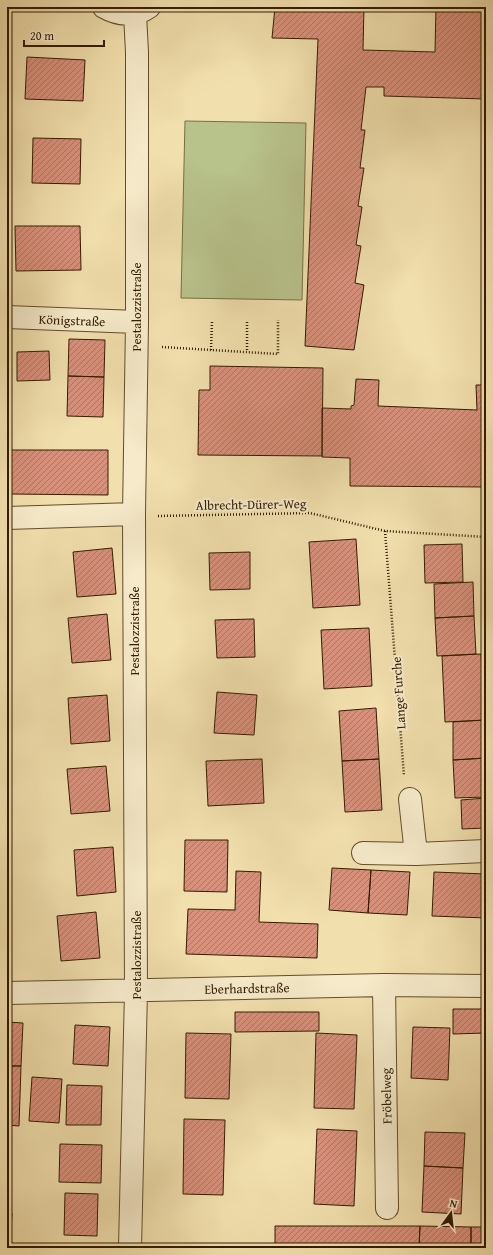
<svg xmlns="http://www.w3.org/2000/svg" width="493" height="1255" viewBox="0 0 493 1255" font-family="'Gentium Book Plus',serif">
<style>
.grass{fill:#b8c28b;stroke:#766f46}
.building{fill:url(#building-hatch);stroke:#331c00}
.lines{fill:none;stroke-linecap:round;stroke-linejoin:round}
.minor-casing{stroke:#624d2b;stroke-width:24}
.path{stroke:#331c00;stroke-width:2.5;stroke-dasharray:1 2;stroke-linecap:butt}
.minor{stroke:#f6eaca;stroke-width:22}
.labels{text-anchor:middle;stroke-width:4;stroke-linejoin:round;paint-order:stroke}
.street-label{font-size:13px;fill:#331c00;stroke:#f6eaca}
</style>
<defs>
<pattern id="building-hatch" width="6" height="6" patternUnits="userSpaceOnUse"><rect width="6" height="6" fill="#d9907b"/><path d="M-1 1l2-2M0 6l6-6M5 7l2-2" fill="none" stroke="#b17562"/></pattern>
</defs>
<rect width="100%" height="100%" fill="#f1dfad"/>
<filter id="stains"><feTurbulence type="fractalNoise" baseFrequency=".005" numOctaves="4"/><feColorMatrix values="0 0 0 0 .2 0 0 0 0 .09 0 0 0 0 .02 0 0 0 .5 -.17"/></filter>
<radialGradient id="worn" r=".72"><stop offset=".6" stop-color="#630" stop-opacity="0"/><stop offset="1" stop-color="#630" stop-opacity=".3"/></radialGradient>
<path class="grass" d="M 185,121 L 306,123 L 302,300 L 181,298 Z"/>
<path class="building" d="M 275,7 L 364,7 L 363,50 L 435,52 L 436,7 L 486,7 L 486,99 L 384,96 L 384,87 L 366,87 L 361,130 L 365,130 L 360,168 L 364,168 L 358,206 L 362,207 L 356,245 L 361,246 L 355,283 L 364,285 L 354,350 L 305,346 L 318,39 L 272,38 Z
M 27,57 L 85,60 L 83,101 L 25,99 Z
M 33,138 L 81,139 L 80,184 L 32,183 Z
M 15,226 L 80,226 L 81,270 L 16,271 Z
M 69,339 L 105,340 L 104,377 L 68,376 Z
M 49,351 L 50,380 L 17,381 L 17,352 Z
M 210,366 L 323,368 L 322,456 L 198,455 L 199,390 L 210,390 Z
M 68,376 L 104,377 L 103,417 L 67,416 Z
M 356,379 L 379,380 L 378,406 L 477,410 L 476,385 L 486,385 L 486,487 L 350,486 L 350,458 L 322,457 L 322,408 L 351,409 L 351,406 L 354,405 Z
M 11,450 L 108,450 L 108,495 L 11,494 Z
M 356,539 L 360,605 L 313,608 L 309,542 Z
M 462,544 L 463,582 L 425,583 L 424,545 Z
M 112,548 L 116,594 L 77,597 L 73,552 Z
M 250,552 L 250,589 L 210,590 L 209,553 Z
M 473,582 L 474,616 L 435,618 L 434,584 Z
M 107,614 L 111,660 L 72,663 L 68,618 Z
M 474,616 L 476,654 L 437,656 L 435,618 Z
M 254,619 L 255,657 L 217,658 L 215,620 Z
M 369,628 L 372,686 L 324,689 L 321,630 Z
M 481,654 L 485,720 L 445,722 L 442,656 Z
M 217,692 L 257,695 L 254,735 L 214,733 Z
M 107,695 L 110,741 L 71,744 L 68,698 Z
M 376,708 L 379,759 L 342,761 L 339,711 Z
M 485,720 L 486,720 L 486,758 L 453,760 L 453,722 Z
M 486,758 L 486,797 L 455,798 L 453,760 Z
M 262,759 L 264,803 L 208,806 L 206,761 Z
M 379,759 L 382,810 L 345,812 L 342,761 Z
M 106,766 L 110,811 L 71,814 L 67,769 Z
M 486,798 L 486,828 L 462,829 L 461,800 Z
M 185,840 L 228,840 L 227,892 L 184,891 Z
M 113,847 L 116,892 L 77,896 L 74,850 Z
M 332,868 L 371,870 L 368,913 L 329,910 Z
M 371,870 L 410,872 L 407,915 L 368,913 Z
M 236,871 L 261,872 L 259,922 L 318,924 L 317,958 L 186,954 L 188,909 L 235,910 Z
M 434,872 L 486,874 L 486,918 L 432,916 Z
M 96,912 L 100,958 L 61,961 L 57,916 Z
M 453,1009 L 486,1009 L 486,1033 L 453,1034 Z
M 235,1012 L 319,1012 L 319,1031 L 235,1032 Z
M 7,1022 L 23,1023 L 21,1066 L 7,1066 Z
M 75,1025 L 110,1027 L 108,1066 L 73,1064 Z
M 413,1027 L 450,1028 L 448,1080 L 411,1078 Z
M 186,1033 L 231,1034 L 229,1099 L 185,1098 Z
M 316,1033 L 357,1035 L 354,1109 L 314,1108 Z
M 7,1066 L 21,1066 L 19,1126 L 7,1125 Z
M 32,1077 L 62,1079 L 59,1123 L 29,1121 Z
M 67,1085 L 102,1086 L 101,1125 L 66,1125 Z
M 184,1119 L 225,1120 L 223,1195 L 183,1194 Z
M 317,1129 L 357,1131 L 354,1206 L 314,1204 Z
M 425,1132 L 465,1133 L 463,1168 L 424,1166 Z
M 9,1140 L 9,1185 L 7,1185 L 7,1141 Z
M 60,1144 L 102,1145 L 101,1183 L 59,1182 Z
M 424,1166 L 463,1168 L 461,1214 L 422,1212 Z
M 65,1193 L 98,1194 L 97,1236 L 64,1235 Z
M 7,1213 L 12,1213 L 10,1245 L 7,1245 Z
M 275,1226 L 420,1226 L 419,1248 L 275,1248 Z
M 420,1226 L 471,1227 L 471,1248 L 419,1248 Z
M 471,1227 L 486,1227 L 486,1248 L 471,1248 Z"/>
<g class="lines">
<defs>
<path id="minor" d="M 104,7 C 118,15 135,17 149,7
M 7,317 L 137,322
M 7,518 L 134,514
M 410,799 L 416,854
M 363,853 L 416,854 L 486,851
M 384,985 L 387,1208
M 7,993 L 384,985 L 486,986
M 130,1248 L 136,991 L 134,514 L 137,322 L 137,52 L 135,14"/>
</defs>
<use href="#minor" class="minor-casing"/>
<path class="path" d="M 247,322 L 247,352
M 162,347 L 278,354 L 278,320
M 211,350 L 212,321
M 158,516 L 310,513 L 385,531 L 486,537
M 385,531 L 404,776"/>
<use href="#minor" class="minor"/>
</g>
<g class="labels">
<g class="street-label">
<text transform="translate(136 307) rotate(-90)" y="5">Pestalozzistraße</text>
<text transform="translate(72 320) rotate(2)" y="5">Königstraße</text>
<text transform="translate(251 504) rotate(-1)" y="5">Albrecht-Dürer-Weg</text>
<text transform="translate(134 631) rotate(-90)" y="5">Pestalozzistraße</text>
<text transform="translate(398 693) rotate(-94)" y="5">Lange Furche</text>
<text transform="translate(136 955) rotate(-90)" y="5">Pestalozzistraße</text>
<text transform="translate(247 988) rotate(-1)" y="5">Eberhardstraße</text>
<text transform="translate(386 1096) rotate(-91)" y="5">Fröbelweg</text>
</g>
</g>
<rect width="493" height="1255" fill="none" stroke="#f1dfad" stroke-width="24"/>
<rect x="8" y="8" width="477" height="1239" fill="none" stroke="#331c00" stroke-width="2"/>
<rect x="12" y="12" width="469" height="1231" fill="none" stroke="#331c00"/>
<g transform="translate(451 1213) rotate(15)" stroke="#f6eaca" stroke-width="3" paint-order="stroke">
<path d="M0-3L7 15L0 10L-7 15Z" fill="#331c00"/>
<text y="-6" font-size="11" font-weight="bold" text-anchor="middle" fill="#331c00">N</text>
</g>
<path d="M24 40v6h80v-6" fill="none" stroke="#331c00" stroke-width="2"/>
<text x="30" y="40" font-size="12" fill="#331c00" stroke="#f6eaca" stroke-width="3" paint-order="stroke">20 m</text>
<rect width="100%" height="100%" filter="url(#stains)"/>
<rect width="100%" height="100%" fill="url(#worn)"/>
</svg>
